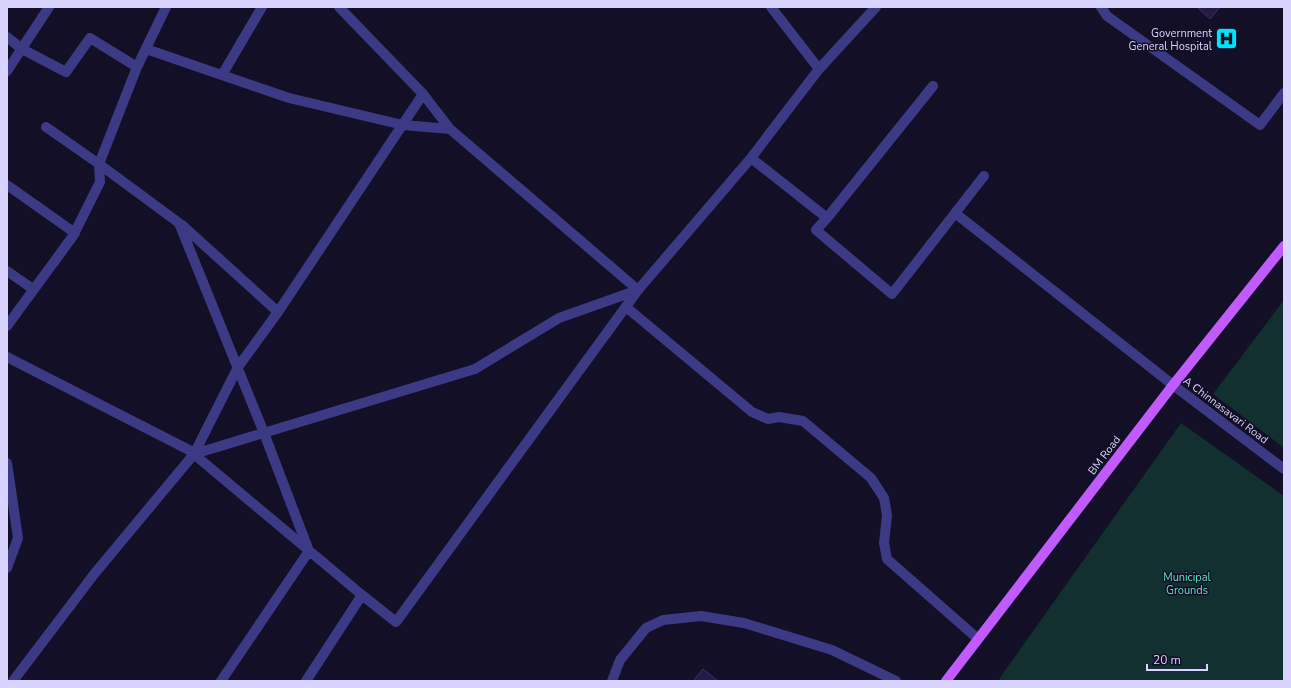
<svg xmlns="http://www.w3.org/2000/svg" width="1291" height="688" viewBox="0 0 1291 688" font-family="'Nunito Sans',sans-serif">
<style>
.green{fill:#12302f}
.building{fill:#241b47;stroke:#3b2d73}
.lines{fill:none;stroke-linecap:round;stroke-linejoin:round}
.lane{stroke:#3d3a85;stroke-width:10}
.street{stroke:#3d3a85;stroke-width:10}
.primary{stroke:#c25bff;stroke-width:10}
.labels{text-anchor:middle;stroke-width:3;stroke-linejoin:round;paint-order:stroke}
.poi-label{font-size:11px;fill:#d9d4ff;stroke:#130f26;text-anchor:end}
.street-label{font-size:11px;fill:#d9d4ff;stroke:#130f26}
.park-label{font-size:11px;fill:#5fe0c0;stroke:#130f26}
</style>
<rect width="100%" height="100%" fill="#130f26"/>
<path class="green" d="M 1284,300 L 1284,448 L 1213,394 Z
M 1181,423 L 1284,496 L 1284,681 L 1002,681 L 999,679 Z"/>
<path class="building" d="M 1197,7 L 1220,7 L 1210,19 Z
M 703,669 L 718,681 L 693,681 Z"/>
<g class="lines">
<path class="lane" d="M 612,681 L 620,660 L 646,628 L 663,620 L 701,616 L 744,623 L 832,650 L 896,681"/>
<path class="street" d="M 339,7 L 423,94 L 450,129 L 638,290
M 1101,7 L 1107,16 L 1260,125 L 1284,93
M 7,37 L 22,49 L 66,72 L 90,38 L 137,67 L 99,164 L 100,182 L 73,236 L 7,326
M 146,49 L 289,98 L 403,125 L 450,129
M 137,67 L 166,7
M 819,69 L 876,7
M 7,71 L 49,7
M 222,75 L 262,7
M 46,127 L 99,164 L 179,223 L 264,433 L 309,551 L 221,681
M 751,158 L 827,218 L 933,86
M 7,185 L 75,233
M 955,213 L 1173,385 L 1284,469
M 827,218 L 816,230 L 892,294 L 984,176
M 182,225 L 278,312
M 7,271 L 33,289
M 626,307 L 752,412 L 768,419 L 779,417 L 803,421 L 871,478 L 884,498 L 887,515 L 884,543 L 887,559 L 978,639
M 7,357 L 189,450 L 362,595
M 194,454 L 475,369 L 559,318 L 638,290
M 7,463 L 18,538 L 7,568
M 13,681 L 95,573 L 194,454 L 238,367 L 278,312 L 423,94
M 306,681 L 362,595 L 396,622 L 638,290 L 751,158 L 819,69 L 771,7"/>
<path class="primary" d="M 946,681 L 1173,385 L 1284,246"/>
</g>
<defs>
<symbol id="hospital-square" viewBox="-11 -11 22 22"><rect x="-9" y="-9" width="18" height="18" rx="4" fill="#00e5ff" stroke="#130f26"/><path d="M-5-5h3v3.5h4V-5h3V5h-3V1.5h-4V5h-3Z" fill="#111"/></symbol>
</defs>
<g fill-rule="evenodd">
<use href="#hospital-square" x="1214" y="26" width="25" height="25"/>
</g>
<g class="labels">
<g class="poi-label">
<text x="1212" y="37">Government<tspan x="1212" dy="13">General Hospital</tspan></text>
</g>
<g class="street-label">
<text transform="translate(1226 410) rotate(37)" y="4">A Chinnasavari Road</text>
<text transform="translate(1104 455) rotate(-53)" y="4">BM Road</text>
</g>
<g class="park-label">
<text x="1187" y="581">Municipal<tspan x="1187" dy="13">Grounds</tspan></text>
</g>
</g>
<rect width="1291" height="688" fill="none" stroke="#d9d4ff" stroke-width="16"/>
<path d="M1147 664v6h60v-6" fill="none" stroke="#d9d4ff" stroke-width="2"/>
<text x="1153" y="664" font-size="12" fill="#d9d4ff" stroke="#130f26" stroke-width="3" paint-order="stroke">20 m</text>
</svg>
